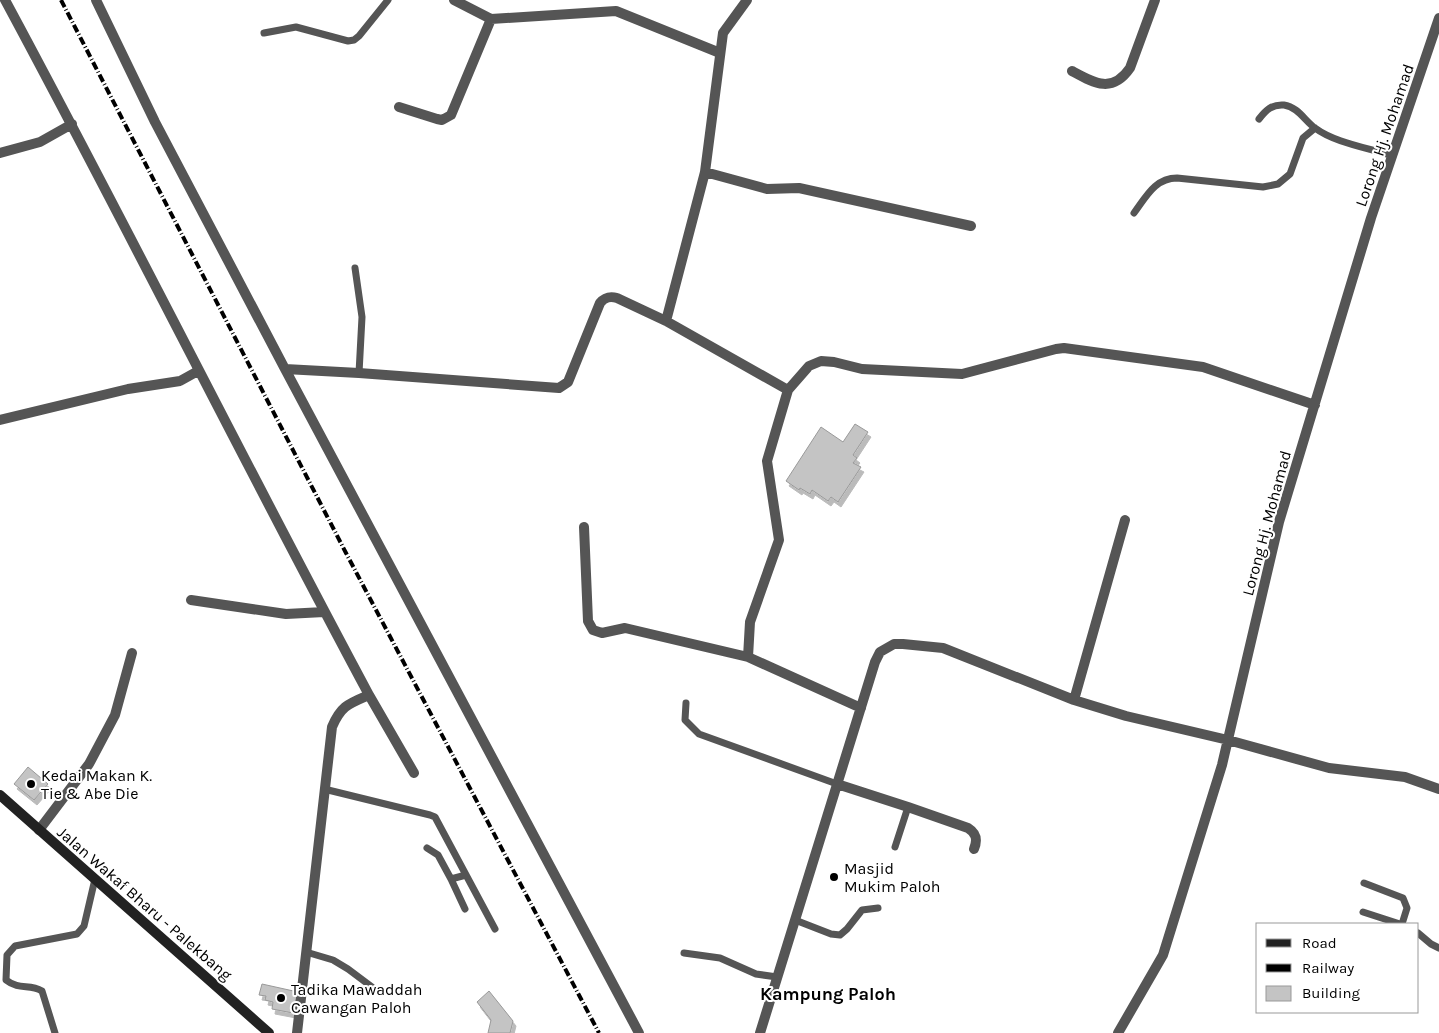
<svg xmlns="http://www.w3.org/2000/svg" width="1439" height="1033" viewBox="0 0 1439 1033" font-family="Karla,sans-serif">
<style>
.building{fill:#c4c4c4;stroke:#999;filter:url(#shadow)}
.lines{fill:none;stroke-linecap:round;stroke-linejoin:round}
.lane{stroke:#555;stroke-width:7}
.street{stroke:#555;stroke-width:10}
.secondary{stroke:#222;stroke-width:10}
.rail{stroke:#000;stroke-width:4;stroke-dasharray:8 2.5 1 2.5;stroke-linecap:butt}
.poi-dot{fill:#000;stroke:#fff;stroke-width:2}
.labels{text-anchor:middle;stroke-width:4;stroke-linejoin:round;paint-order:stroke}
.street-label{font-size:16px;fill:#000;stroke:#fff}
.poi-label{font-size:16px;fill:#000;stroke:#fff;text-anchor:start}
.neighbourhood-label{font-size:18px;font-weight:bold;fill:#000;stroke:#fff}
</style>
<defs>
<filter id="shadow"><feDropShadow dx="3" dy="5" stdDeviation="0" flood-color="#0004"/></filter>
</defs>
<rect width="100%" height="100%" fill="#fff"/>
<path class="building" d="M 855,424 L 868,432 L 853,455 L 857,458 L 853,463 L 861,467 L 838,502 L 831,497 L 828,501 L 812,490 L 810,494 L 800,488 L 799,490 L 786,481 L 821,427 L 843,442 Z
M 28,767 L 48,784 L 34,800 L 14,784 Z
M 262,984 L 298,992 L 293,1013 L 272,1009 L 273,1002 L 265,1000 L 266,996 L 259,995 Z
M 489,991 L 513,1021 L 510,1033 L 488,1033 L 491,1020 L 477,1002 Z"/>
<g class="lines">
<path class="lane" d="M 264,33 L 296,27 L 348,41 L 354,40 L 359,36 L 388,0
M 1259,119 C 1266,110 1272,104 1284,105 C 1298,107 1305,121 1315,128 C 1335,143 1369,148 1393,156
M 1134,213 C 1146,197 1155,178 1177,178 L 1263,187 L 1278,184 L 1290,174 L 1303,138 L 1315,128
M 355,268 L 362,317 L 359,373
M 686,703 L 685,720 L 699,734 L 837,784
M 324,789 L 430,815 L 435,817 L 495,929
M 895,847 L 908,807
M 427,848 L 438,855 L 451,879 L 466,875
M 451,879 L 465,909
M 1364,883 L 1403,898 L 1407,908 L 1402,924
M 1363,912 L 1400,924
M 795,920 L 831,934 L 840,935 L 847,929 L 862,910 L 878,908
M 1418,933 L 1431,944 L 1439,948
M 306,952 L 333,960 L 348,969 L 372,987
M 684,953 L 720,958 L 756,974 L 777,977
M 55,1033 L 42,991 C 29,983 20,991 6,980 L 7,955 L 15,946 L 77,934 L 84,926 L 95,879"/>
<path class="street" d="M 5,0 C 129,230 245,464 369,695 C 348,704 341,706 332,727 L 297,1033
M 96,0 L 155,122 L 285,369 L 639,1033
M 454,0 L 491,19
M 1072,71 C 1094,83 1112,94 1130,68 L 1155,0
M 399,107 L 437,119 L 442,120 L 451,115 L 491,19 L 616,11 L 720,53
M 0,153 L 40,142 L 72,124
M 705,172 L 767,189 L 799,188 L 971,226
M 666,321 L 788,390 L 767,461 L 779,540 L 750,622 L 748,657
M 285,369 L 359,373 L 559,388 L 568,382 L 600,303 C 605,297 610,296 617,298 L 666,321 L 705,172 L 723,33 L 747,0
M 788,390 L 809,366 L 821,361 L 834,362 L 862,369 L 962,374 L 1056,349 L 1064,348 L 1203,367 L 1315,405
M 0,420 L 128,389 L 180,381 L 198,371
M 584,527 L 588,621 L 593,630 L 602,633 L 625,628 L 748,657 L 861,708
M 191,600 L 286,614 L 324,612
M 369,695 L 414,773
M 1074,700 L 1125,520
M 837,784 L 908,807 L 968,828 C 976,833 978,839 974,849
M 39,830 L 89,764 L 115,715 L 132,653
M 760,1033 L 875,662 L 880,652 L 894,644 L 903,644 L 943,648 L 1074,700 L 1126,716 L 1228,740 L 1329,768 L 1405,777 L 1439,789
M 1118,1033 L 1163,955 L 1222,765 L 1279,522 L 1371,218 L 1439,18"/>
<path class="secondary" d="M 0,795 L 269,1033"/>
<path class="rail" d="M 61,0 L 346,553 L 599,1033"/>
</g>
<g class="poi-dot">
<circle cx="31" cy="784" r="5"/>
<circle cx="834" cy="877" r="5"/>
<circle cx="281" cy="998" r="5"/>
</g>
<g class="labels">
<g class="street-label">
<text transform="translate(1384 135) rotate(-71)" y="6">Lorong Hj. Mohamad</text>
<text transform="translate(1266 523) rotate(-75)" y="6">Lorong Hj. Mohamad</text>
<text transform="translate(145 903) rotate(41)" y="6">Jalan Wakaf Bharu - Palekbang</text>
</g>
<g class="poi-label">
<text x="41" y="781">Kedai Makan K.<tspan x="41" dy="18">Tie &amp; Abe Die</tspan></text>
<text x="844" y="874">Masjid<tspan x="844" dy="18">Mukim Paloh</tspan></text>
<text x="291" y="995">Tadika Mawaddah<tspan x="291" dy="18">Cawangan Paloh</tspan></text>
</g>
<g class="neighbourhood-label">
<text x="828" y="1000">Kampung Paloh</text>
</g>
</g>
<rect x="1256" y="923" width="162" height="90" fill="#ffffff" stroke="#999999"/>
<rect x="1266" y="939" width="25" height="8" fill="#222222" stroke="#999999"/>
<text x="1302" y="948" font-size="15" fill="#000000">Road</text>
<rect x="1266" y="964" width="25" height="8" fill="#000000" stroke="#999999"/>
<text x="1302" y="973" font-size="15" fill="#000000">Railway</text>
<rect x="1266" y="986" width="25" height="15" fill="#c4c4c4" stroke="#999999"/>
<text x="1302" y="998" font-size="15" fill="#000000">Building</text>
</svg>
